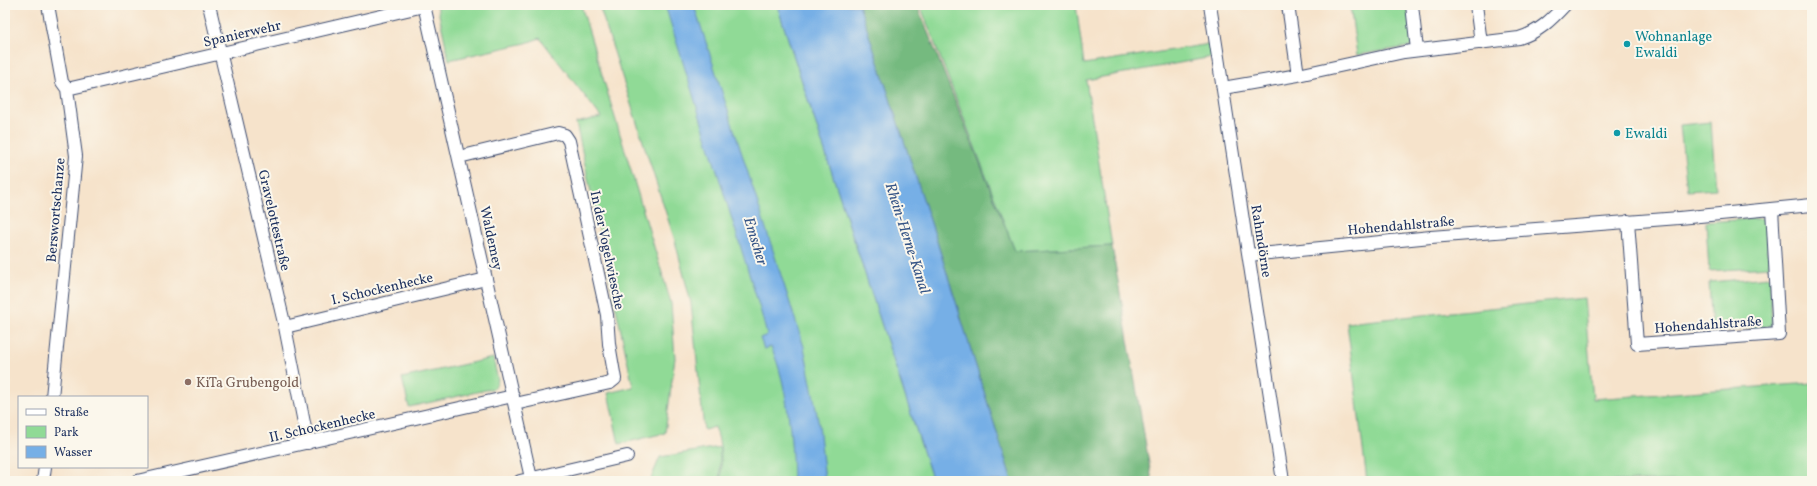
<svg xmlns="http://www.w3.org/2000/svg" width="1817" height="486" viewBox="0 0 1817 486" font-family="Vollkorn,serif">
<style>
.green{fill:#90da96;stroke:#56847a}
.forest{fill:#74ba7f;stroke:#48746e}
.water{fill:#76afe6;stroke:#486fa2}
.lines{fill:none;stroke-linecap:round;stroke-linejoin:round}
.minor-casing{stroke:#3c4a6e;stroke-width:14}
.minor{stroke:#fff;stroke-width:12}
.culture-dot{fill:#0f9aa8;stroke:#fbf7ec;stroke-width:1.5}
.education-dot{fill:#8d6e63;stroke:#fbf7ec;stroke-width:1.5}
.labels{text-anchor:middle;stroke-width:4;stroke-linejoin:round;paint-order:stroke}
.street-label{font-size:14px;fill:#1b2f5e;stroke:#fbf7ec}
.culture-label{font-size:14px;fill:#0d838f;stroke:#fbf7ec;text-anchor:start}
.education-label{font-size:14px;fill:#785e54;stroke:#fbf7ec;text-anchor:start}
.water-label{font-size:15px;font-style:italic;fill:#365587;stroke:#fbf7ec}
</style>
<rect width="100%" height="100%" fill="#fbf7ec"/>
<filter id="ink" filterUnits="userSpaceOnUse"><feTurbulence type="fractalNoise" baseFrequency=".025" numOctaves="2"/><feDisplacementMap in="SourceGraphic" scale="8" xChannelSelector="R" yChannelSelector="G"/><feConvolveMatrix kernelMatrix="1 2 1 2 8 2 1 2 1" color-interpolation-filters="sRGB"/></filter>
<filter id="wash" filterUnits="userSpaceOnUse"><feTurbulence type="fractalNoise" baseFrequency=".012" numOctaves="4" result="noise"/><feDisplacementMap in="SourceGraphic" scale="16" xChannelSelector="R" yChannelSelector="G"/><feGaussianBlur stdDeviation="0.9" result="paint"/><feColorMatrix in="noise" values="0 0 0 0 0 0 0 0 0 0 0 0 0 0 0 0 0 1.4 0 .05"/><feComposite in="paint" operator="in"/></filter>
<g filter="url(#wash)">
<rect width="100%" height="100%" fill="#f6e3cb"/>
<path class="green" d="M 437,5 L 581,5 L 671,303 L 675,358 L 665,433 L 619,444 L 608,393 L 633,387 L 576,123 L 601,117 L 540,38 L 526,43 L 449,60 Z
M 599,5 L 777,5 L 933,481 L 721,481 C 721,462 722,444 715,427 L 704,430 L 691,303 L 675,241 Z
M 920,5 L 1076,5 L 1084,64 L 1216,43 L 1218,56 L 1086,80 L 1112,246 L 1015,251 Z
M 1350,5 L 1407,5 L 1414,46 L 1357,55 Z
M 1711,122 L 1716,189 L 1687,191 L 1680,125 Z
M 1766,218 L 1769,267 L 1709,271 L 1706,222 Z
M 1770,277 L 1772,326 L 1712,331 L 1709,282 Z
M 1584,298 L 1593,399 L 1812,383 L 1812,481 L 1367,481 L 1347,323 Z
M 493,358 L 498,380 L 495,388 L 409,407 L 402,378 Z
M 720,447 L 720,481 L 650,481 L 660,457 Z"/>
<path class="forest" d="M 859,5 L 917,5 L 1015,251 L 1112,246 L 1152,481 L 1012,481 L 934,232 Z"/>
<path class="water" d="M 665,5 L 694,5 L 804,347 L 819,425 L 825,481 L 793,481 C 792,441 788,383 771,347 L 764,349 L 760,338 L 767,335 L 761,312 Z
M 777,5 L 859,5 L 934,232 L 1012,481 L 933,481 Z"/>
</g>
<g filter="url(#ink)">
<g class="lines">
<defs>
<path id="minor" d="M 48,5 L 62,82 L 67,89 L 76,156 L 52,397
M 209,5 L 285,327 L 308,443
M 424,5 L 531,478
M 1210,5 L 1283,481
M 1288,5 L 1298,75
M 1412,5 L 1417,50
M 1476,5 L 1481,43
M 1223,88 L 1298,75 L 1404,52 L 1519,38 C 1539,32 1551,20 1565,5
M 67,89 L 424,6
M 459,157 L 558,133 L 565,135 L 569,141 L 607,315 L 609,344 L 615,379 L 610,383 L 515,404
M 1628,221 L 1637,344 L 1779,334 L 1772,209
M 1249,255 L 1431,237 L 1679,218 L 1812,205
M 285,327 L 486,279
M 43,481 L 45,467
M 137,481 L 513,396
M 520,481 L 627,456"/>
</defs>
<use href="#minor" class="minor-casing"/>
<use href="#minor" class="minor"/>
</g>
</g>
<g class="culture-dot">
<circle cx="1627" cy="44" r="4"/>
<circle cx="1617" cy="133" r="4"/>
</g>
<circle class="education-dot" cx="188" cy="382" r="4"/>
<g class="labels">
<g class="street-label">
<text transform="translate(242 33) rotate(-13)" y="5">Spanierwehr</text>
<text transform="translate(55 210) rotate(-85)" y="5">Berswortschanze</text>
<text transform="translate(275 220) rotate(77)" y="5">Gravelottestraße</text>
<text transform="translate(1401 225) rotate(-5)" y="5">Hohendahlstraße</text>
<text transform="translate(492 238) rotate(78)" y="5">Waldemey</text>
<text transform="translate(1262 241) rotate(81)" y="5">Rahmdörne</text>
<text transform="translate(608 250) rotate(78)" y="5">In der Vogelwiesche</text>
<text transform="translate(382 288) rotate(-13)" y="5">I. Schockenhecke</text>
<text transform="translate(1708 324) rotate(-4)" y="5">Hohendahlstraße</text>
<text transform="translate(322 425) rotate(-13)" y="5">II. Schockenhecke</text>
</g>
<g class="culture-label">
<text x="1635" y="41">Wohnanlage<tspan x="1635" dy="16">Ewaldi</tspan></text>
<text x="1625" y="138">Ewaldi</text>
</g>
<g class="education-label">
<text x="196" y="387">KiTa Grubengold</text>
</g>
<g class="water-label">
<text transform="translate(908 238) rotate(72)" y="5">Rhein-Herne-Kanal</text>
<text transform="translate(756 241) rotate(73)" y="5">Emscher</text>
</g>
</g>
<rect width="1817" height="486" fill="none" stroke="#fbf7ec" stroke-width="20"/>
<rect x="18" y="396" width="130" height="72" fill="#fbf7ec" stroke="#a1a7b3"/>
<rect x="26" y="409" width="20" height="6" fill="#ffffff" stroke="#a1a7b3"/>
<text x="54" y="416" font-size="12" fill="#1b2f5e">Straße</text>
<rect x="26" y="426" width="20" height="12" fill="#90da96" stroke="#a1a7b3"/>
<text x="54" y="436" font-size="12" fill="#1b2f5e">Park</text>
<rect x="26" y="446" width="20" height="12" fill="#76afe6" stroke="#a1a7b3"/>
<text x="54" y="456" font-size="12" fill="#1b2f5e">Wasser</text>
</svg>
